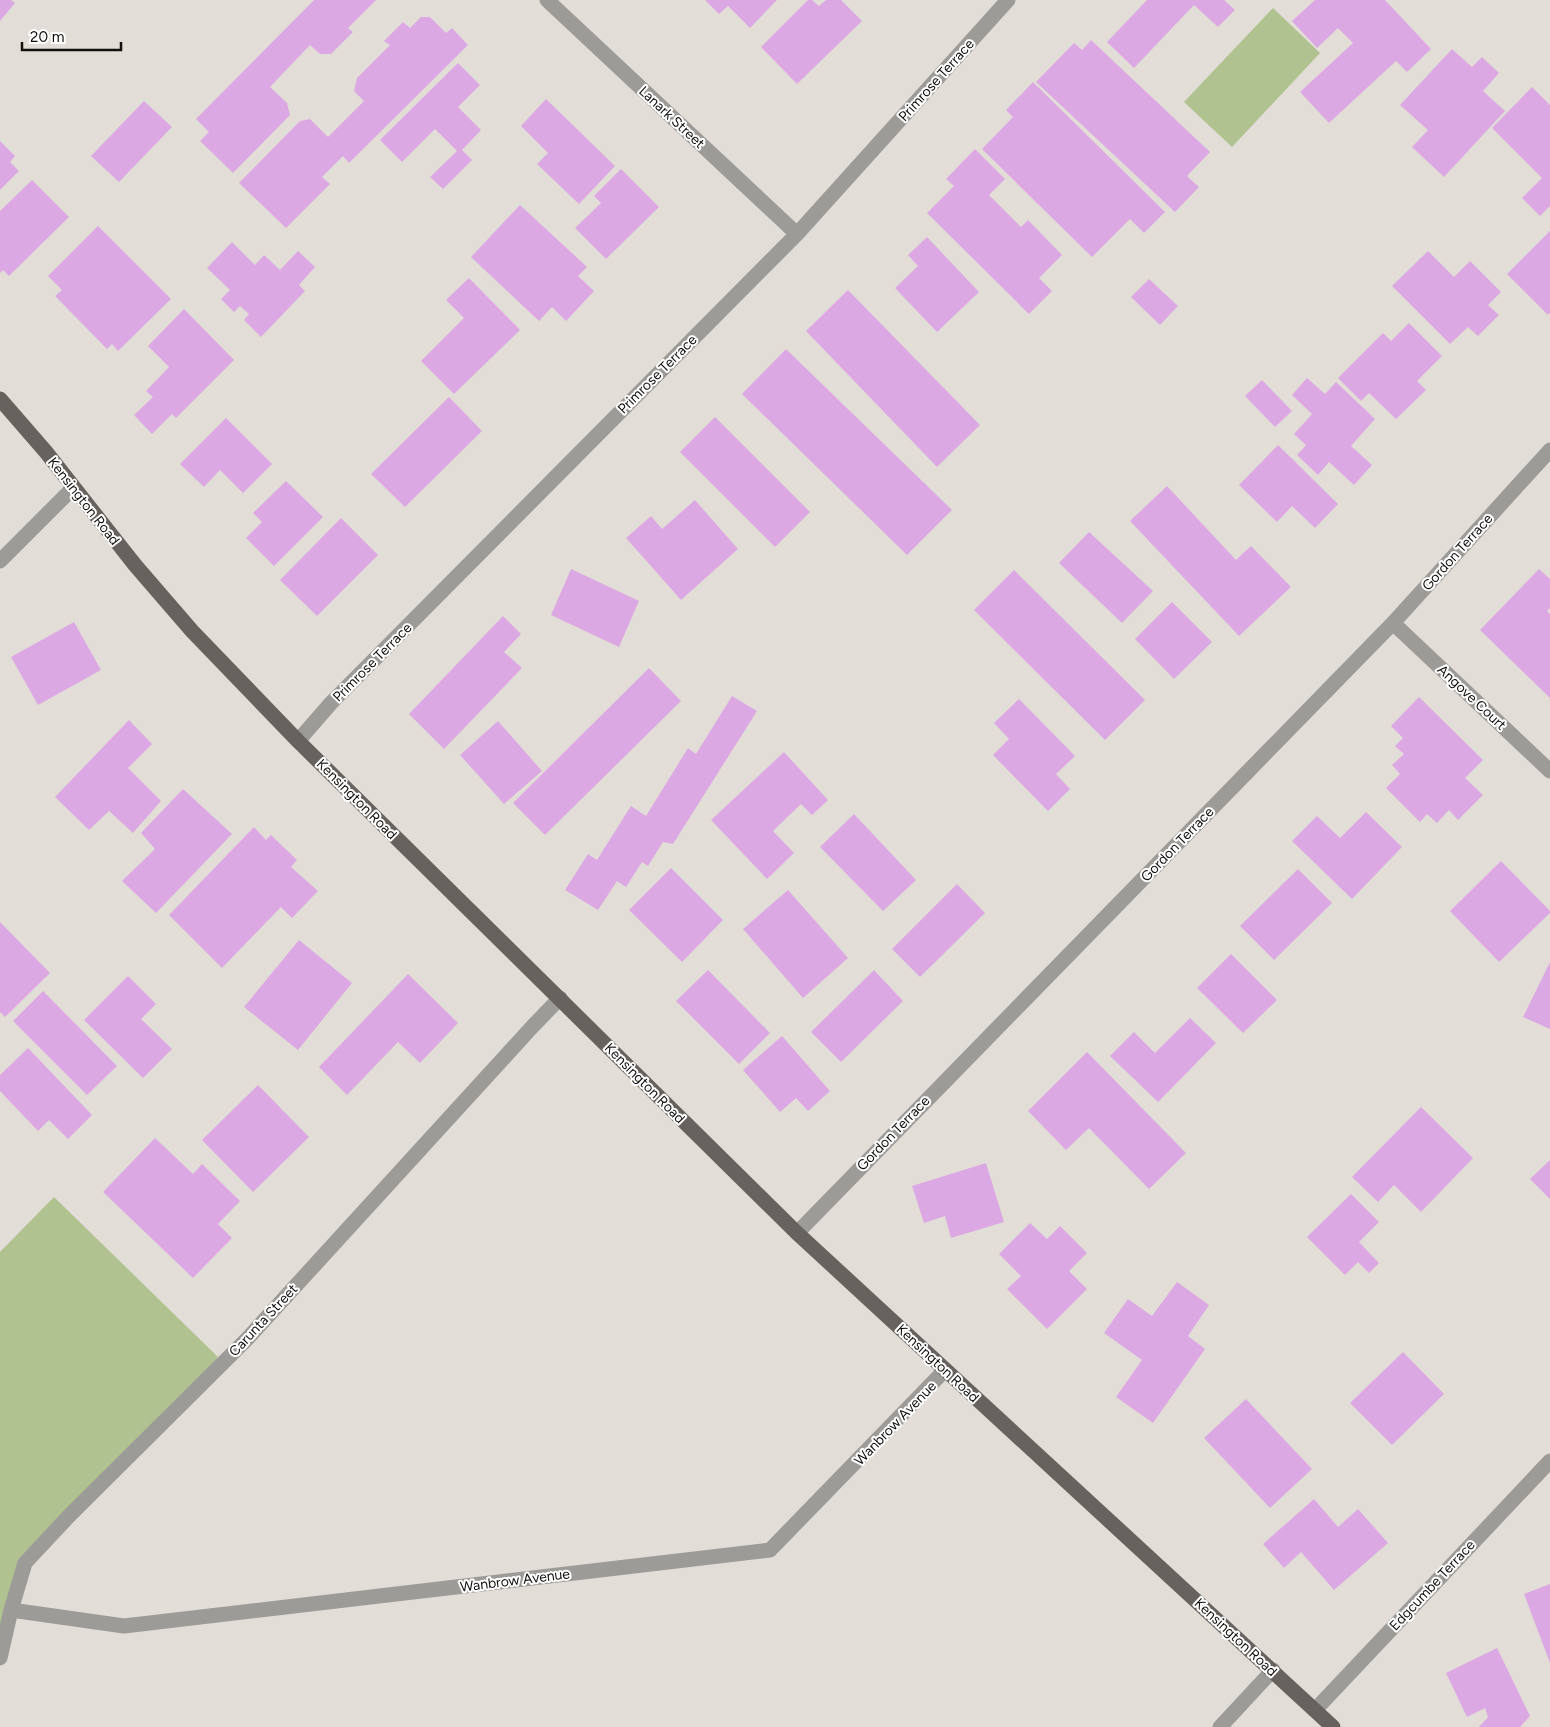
<svg xmlns="http://www.w3.org/2000/svg" width="1550" height="1727" viewBox="0 0 1550 1727" font-family="Figtree,sans-serif">
<style>
.green{fill:#afc28f}
.building{fill:#dca8e3}
.lines{fill:none;stroke-linecap:round;stroke-linejoin:round}
.minor{stroke:#9d9b98;stroke-width:15}
.major{stroke:#67625e;stroke-width:15}
.labels{text-anchor:middle;stroke-width:4;stroke-linejoin:round;paint-order:stroke}
.street-label{font-size:14px;fill:#12100e;stroke:#fff}
</style>
<rect width="100%" height="100%" fill="#e2ded7"/>
<path class="green" d="M 1273,8 L 1320,53 L 1232,147 L 1184,102 Z
M 54,1197 L 218,1357 L 25,1563 L 0,1662 L 0,1252 Z"/>
<path class="building" d="M 0,0 L 11,0 L 15,3 L 0,21 Z
M 314,0 L 376,0 L 348,28 L 353,32 L 331,54 L 320,54 L 310,45 L 270,87 L 287,103 L 290,115 L 233,173 L 200,141 L 209,132 L 196,119 Z
M 705,0 L 777,0 L 750,28 L 728,6 L 719,14 Z
M 808,0 L 812,0 L 819,6 L 826,0 L 841,0 L 862,21 L 797,84 L 761,47 Z
M 1147,0 L 1224,0 L 1235,10 L 1218,27 L 1194,5 L 1134,68 L 1107,42 Z
M 1315,0 L 1385,0 L 1431,49 L 1407,72 L 1396,61 L 1329,123 L 1300,92 L 1353,43 L 1338,28 L 1317,48 L 1292,21 Z
M 421,17 L 430,17 L 446,33 L 452,28 L 468,45 L 349,163 L 343,156 L 322,177 L 330,184 L 286,228 L 239,183 L 300,121 L 310,119 L 328,137 L 364,101 L 354,91 L 357,78 L 390,45 L 384,41 L 403,22 L 410,28 Z
M 1091,40 L 1210,152 L 1187,176 L 1199,187 L 1175,212 L 1036,82 L 1074,43 L 1082,50 Z
M 1452,49 L 1472,67 L 1482,57 L 1499,73 L 1483,91 L 1505,111 L 1444,177 L 1412,147 L 1428,130 L 1400,105 Z
M 458,63 L 480,85 L 458,107 L 481,130 L 462,150 L 472,160 L 443,189 L 430,177 L 457,151 L 435,129 L 402,162 L 380,140 Z
M 1033,82 L 1165,212 L 1144,233 L 1130,219 L 1092,257 L 982,149 L 1013,117 L 1006,110 Z
M 1532,87 L 1550,105 L 1550,206 L 1540,216 L 1522,198 L 1542,178 L 1492,128 Z
M 546,99 L 615,166 L 579,204 L 537,164 L 548,153 L 521,126 Z
M 144,101 L 172,127 L 119,182 L 91,156 Z
M 0,141 L 15,156 L 10,162 L 19,171 L 0,190 Z
M 975,149 L 1005,179 L 989,195 L 1021,227 L 1028,220 L 1062,255 L 1039,278 L 1052,291 L 1029,314 L 927,213 L 954,186 L 946,179 Z
M 621,169 L 659,207 L 606,259 L 575,228 L 601,203 L 594,196 Z
M 32,180 L 69,217 L 9,276 L 3,270 L 0,273 L 0,211 Z
M 520,205 L 587,267 L 578,276 L 594,291 L 566,321 L 552,307 L 539,321 L 471,257 Z
M 98,226 L 171,299 L 118,351 L 112,344 L 107,349 L 55,296 L 62,290 L 48,276 Z
M 1550,231 L 1550,313 L 1548,315 L 1507,274 Z
M 927,237 L 979,292 L 937,332 L 895,288 L 918,266 L 908,255 Z
M 232,242 L 255,265 L 264,255 L 280,270 L 298,251 L 315,267 L 299,285 L 305,291 L 261,337 L 244,320 L 249,314 L 240,306 L 234,312 L 221,299 L 230,290 L 207,268 Z
M 1428,251 L 1454,277 L 1470,261 L 1501,292 L 1488,305 L 1499,315 L 1478,336 L 1468,327 L 1450,344 L 1392,286 Z
M 469,278 L 520,330 L 454,394 L 421,361 L 464,318 L 446,300 Z
M 1149,279 L 1178,306 L 1160,325 L 1131,297 Z
M 848,290 L 980,425 L 937,467 L 806,331 Z
M 184,309 L 234,360 L 176,418 L 172,414 L 152,434 L 134,415 L 153,397 L 146,391 L 169,367 L 148,346 Z
M 1409,323 L 1442,356 L 1417,381 L 1426,390 L 1396,419 L 1369,393 L 1361,401 L 1338,378 L 1383,333 L 1391,341 Z
M 786,349 L 952,510 L 907,555 L 742,394 Z
M 1307,378 L 1325,394 L 1336,382 L 1375,419 L 1351,446 L 1372,465 L 1354,485 L 1329,462 L 1318,475 L 1297,455 L 1306,445 L 1294,434 L 1312,414 L 1292,395 Z
M 1262,380 L 1292,411 L 1275,427 L 1245,396 Z
M 449,397 L 482,431 L 405,507 L 371,474 Z
M 715,417 L 810,512 L 775,547 L 680,452 Z
M 226,418 L 272,464 L 243,493 L 220,470 L 204,487 L 180,464 Z
M 1278,445 L 1338,504 L 1315,528 L 1292,506 L 1277,522 L 1239,485 Z
M 286,481 L 323,517 L 274,566 L 246,538 L 262,522 L 253,513 Z
M 1167,486 L 1236,560 L 1251,546 L 1291,587 L 1239,636 L 1130,521 Z
M 695,500 L 738,549 L 681,600 L 626,538 L 651,516 L 662,529 Z
M 341,518 L 378,555 L 317,616 L 280,580 Z
M 1089,532 L 1153,591 L 1122,623 L 1059,563 Z
M 571,569 L 639,601 L 619,647 L 551,615 Z
M 1539,569 L 1550,579 L 1550,608 L 1547,611 L 1550,614 L 1550,698 L 1480,630 Z
M 1014,570 L 1145,700 L 1105,740 L 974,610 Z
M 1172,602 L 1212,642 L 1174,679 L 1135,639 Z
M 503,616 L 521,634 L 504,652 L 522,668 L 444,749 L 409,714 Z
M 74,622 L 101,670 L 38,705 L 11,657 Z
M 649,668 L 681,701 L 545,835 L 513,803 Z
M 732,696 L 757,711 L 673,844 L 663,842 L 648,866 L 642,862 L 626,887 L 617,881 L 598,910 L 565,890 L 588,854 L 597,860 L 631,806 L 646,816 L 688,748 L 696,754 Z
M 1419,697 L 1483,760 L 1465,778 L 1483,795 L 1458,820 L 1449,810 L 1437,823 L 1427,814 L 1420,822 L 1386,788 L 1400,774 L 1392,765 L 1404,754 L 1395,746 L 1403,738 L 1391,726 Z
M 1019,699 L 1075,756 L 1056,774 L 1070,789 L 1048,811 L 993,755 L 1009,739 L 994,723 Z
M 129,720 L 152,744 L 128,768 L 161,801 L 133,833 L 109,811 L 89,830 L 55,797 Z
M 498,721 L 542,771 L 504,804 L 460,755 Z
M 784,752 L 828,800 L 812,815 L 801,804 L 773,831 L 794,853 L 767,879 L 711,820 Z
M 183,789 L 232,834 L 156,913 L 122,881 L 155,849 L 141,833 Z
M 1366,812 L 1402,847 L 1352,899 L 1292,841 L 1317,816 L 1340,838 Z
M 854,814 L 916,880 L 883,911 L 820,847 Z
M 254,827 L 266,840 L 271,835 L 297,860 L 291,867 L 318,891 L 292,918 L 281,907 L 222,968 L 169,915 Z
M 1501,861 L 1550,911 L 1550,913 L 1499,962 L 1450,911 Z
M 671,868 L 723,920 L 682,962 L 629,910 Z
M 1298,869 L 1332,903 L 1274,960 L 1240,926 Z
M 957,884 L 985,913 L 920,977 L 892,949 Z
M 788,890 L 848,958 L 803,998 L 743,929 Z
M 0,922 L 50,973 L 5,1017 L 0,1012 Z
M 299,940 L 352,983 L 298,1050 L 244,1007 Z
M 1231,954 L 1277,1000 L 1243,1033 L 1197,988 Z
M 1550,962 L 1550,1029 L 1523,1017 Z
M 708,970 L 770,1033 L 739,1064 L 676,1001 Z
M 874,970 L 903,1001 L 841,1062 L 811,1032 Z
M 408,974 L 458,1023 L 420,1063 L 398,1042 L 347,1095 L 319,1067 Z
M 128,976 L 156,1004 L 141,1019 L 172,1049 L 143,1078 L 84,1020 Z
M 43,991 L 117,1066 L 87,1095 L 13,1021 Z
M 1190,1018 L 1216,1043 L 1158,1102 L 1110,1056 L 1134,1032 L 1155,1053 Z
M 782,1036 L 830,1091 L 808,1111 L 796,1098 L 780,1112 L 743,1070 Z
M 28,1048 L 92,1115 L 68,1139 L 49,1120 L 38,1131 L 0,1091 L 0,1075 Z
M 1087,1052 L 1186,1153 L 1149,1189 L 1089,1128 L 1066,1150 L 1028,1111 Z
M 258,1085 L 309,1137 L 253,1192 L 202,1140 Z
M 1421,1107 L 1473,1158 L 1421,1212 L 1394,1185 L 1378,1202 L 1352,1177 Z
M 155,1138 L 193,1174 L 202,1164 L 240,1201 L 218,1224 L 232,1238 L 193,1278 L 103,1192 Z
M 1550,1160 L 1550,1199 L 1530,1179 Z
M 986,1163 L 1004,1222 L 951,1238 L 945,1216 L 924,1223 L 912,1186 Z
M 1351,1194 L 1379,1222 L 1359,1242 L 1379,1263 L 1369,1273 L 1358,1262 L 1345,1275 L 1307,1237 Z
M 1030,1223 L 1047,1239 L 1060,1226 L 1087,1253 L 1069,1271 L 1087,1289 L 1047,1329 L 1007,1289 L 1021,1276 L 999,1254 Z
M 1177,1282 L 1209,1305 L 1188,1336 L 1205,1349 L 1153,1423 L 1116,1397 L 1142,1360 L 1104,1333 L 1128,1299 L 1152,1316 Z
M 1403,1352 L 1444,1394 L 1392,1445 L 1350,1403 Z
M 1246,1399 L 1312,1469 L 1270,1508 L 1204,1438 Z
M 1314,1499 L 1338,1527 L 1358,1509 L 1388,1543 L 1334,1590 L 1301,1552 L 1284,1568 L 1263,1544 Z
M 1550,1584 L 1550,1663 L 1524,1594 Z
M 1497,1648 L 1530,1716 L 1520,1727 L 1479,1727 L 1488,1717 L 1485,1708 L 1467,1717 L 1446,1673 Z"/>
<g class="lines">
<path class="minor" d="M 547,0 L 797,234
M 0,561 L 73,488
M 1393,623 L 1550,771
M 298,741 L 331,703 L 797,234 L 1008,0
M 797,1233 L 1393,623 L 1550,450
M 11,1610 L 124,1626 L 770,1550 L 945,1370
M 0,1658 L 11,1610 L 25,1563 L 68,1517 L 248,1338 L 532,1027 L 560,998
M 1315,1710 L 1550,1461
M 1220,1727 L 1273,1670"/>
<path class="major" d="M 0,399 L 46,452 L 135,565 L 192,631 L 298,741 L 797,1233 L 1333,1727"/>
</g>
<g class="labels">
<g class="street-label">
<text transform="translate(936 80) rotate(-48)" y="5">Primrose Terrace</text>
<text transform="translate(672 117) rotate(43)" y="5">Lanark Street</text>
<text transform="translate(657 374) rotate(-45)" y="5">Primrose Terrace</text>
<text transform="translate(84 501) rotate(52)" y="5">Kensington Road</text>
<text transform="translate(1457 552) rotate(-48)" y="5">Gordon Terrace</text>
<text transform="translate(372 662) rotate(-45)" y="5">Primrose Terrace</text>
<text transform="translate(1472 697) rotate(43)" y="5">Angove Court</text>
<text transform="translate(357 799) rotate(45)" y="5">Kensington Road</text>
<text transform="translate(1177 844) rotate(-46)" y="5">Gordon Terrace</text>
<text transform="translate(645 1083) rotate(45)" y="5">Kensington Road</text>
<text transform="translate(893 1133) rotate(-46)" y="5">Gordon Terrace</text>
<text transform="translate(263 1320) rotate(-47)" y="5">Carunta Street</text>
<text transform="translate(938 1363) rotate(43)" y="5">Kensington Road</text>
<text transform="translate(895 1423) rotate(-46)" y="5">Wanbrow Avenue</text>
<text transform="translate(515 1580) rotate(-7)" y="5">Wanbrow Avenue</text>
<text transform="translate(1432 1585) rotate(-47)" y="5">Edgcumbe Terrace</text>
<text transform="translate(1236 1637) rotate(43)" y="5">Kensington Road</text>
</g>
</g>
<path d="M22 42v8h99v-8" fill="none" stroke="#12100e" stroke-width="2.5"/>
<text x="30" y="42" font-size="15" fill="#12100e" stroke="#ffffff" stroke-width="4" paint-order="stroke">20 m</text>
</svg>
